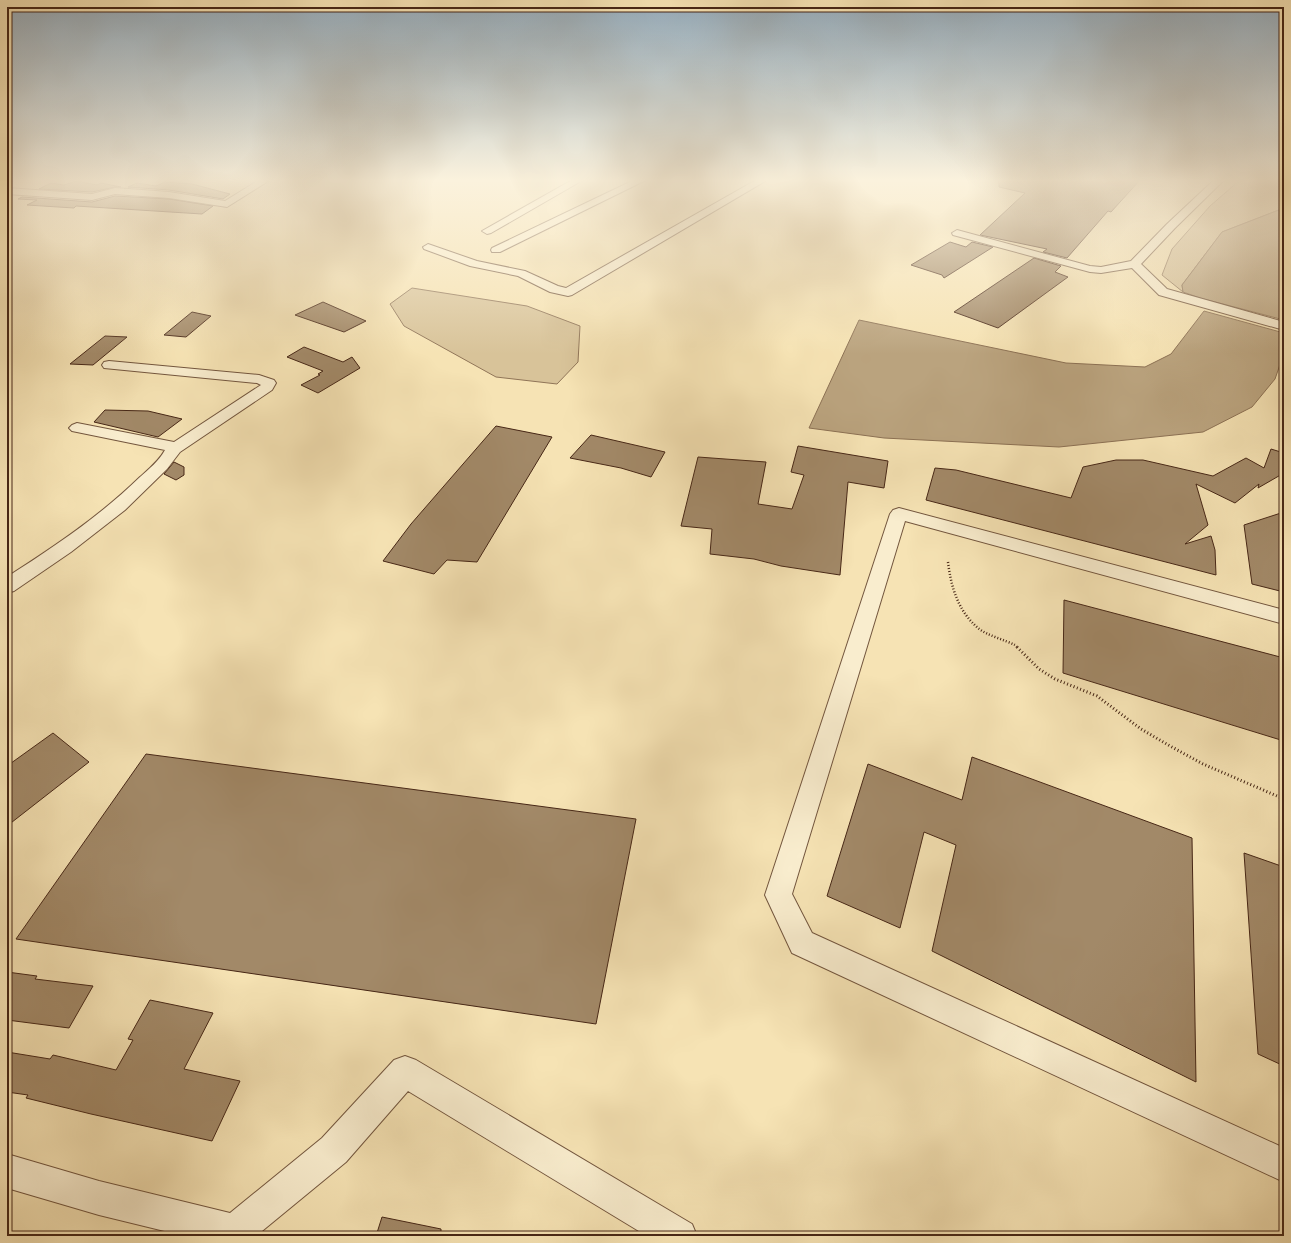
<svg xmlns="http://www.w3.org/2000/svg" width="1291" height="1243" viewBox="0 0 1291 1243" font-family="Vollkorn,serif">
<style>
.green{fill:#d8c399;stroke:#907558}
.water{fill:#baa37e;stroke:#8c7154}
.building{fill:#a28968;stroke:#472716}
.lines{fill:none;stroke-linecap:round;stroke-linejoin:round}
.minor-casing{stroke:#73563e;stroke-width:2}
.path-far1{stroke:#472716;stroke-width:2.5;stroke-dasharray:1 2;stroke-linecap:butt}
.path{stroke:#472716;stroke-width:3;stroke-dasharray:1 2.5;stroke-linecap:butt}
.minor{fill:#f9edce;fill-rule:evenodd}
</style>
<rect width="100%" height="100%" fill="#f6e3b4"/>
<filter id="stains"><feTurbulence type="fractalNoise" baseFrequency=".005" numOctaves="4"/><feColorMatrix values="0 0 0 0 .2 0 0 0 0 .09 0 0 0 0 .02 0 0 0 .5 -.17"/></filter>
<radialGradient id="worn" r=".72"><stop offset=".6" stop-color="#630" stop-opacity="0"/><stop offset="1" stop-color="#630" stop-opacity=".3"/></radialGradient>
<path class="green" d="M 1240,180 L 1284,180 L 1284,208 L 1222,232 L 1182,285 L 1183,292 L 1162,275 L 1172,249 L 1210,206 Z
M 412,288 L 527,306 L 580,326 L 578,362 L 557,384 L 496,377 L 404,326 L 390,304 Z"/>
<path class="water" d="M 1284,208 L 1284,320 L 1200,298 L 1183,292 L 1182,285 L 1222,232 Z
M 1204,311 L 1284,333 L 1284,353 L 1275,379 L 1252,407 L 1203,432 L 1059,447 L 884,438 L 809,428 L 859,320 L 1066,363 L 1145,367 L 1171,354 Z"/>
<path class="building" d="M 999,180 L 1140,180 L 1111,212 L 1108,211 L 1067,258 L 1043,252 L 1047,249 L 980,235 L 1025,193 L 999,187 Z
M 76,181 L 97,185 L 101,183 L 121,187 L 115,187 L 92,192 L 39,189 L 51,183 L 64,185 Z
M 165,182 L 192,184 L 230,194 L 223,199 L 169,190 L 128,187 L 137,183 L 156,186 Z
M 115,196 L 169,199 L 213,206 L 202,214 L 76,206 L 74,208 L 27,205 L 37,200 L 18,199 L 22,197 L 92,202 Z
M 950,242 L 966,247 L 972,242 L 993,247 L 944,278 L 942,275 L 911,265 Z
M 1034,258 L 1061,266 L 1055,272 L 1068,277 L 998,328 L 954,312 Z
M 323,302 L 366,321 L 344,332 L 295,315 Z
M 192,312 L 211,316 L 186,337 L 164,335 Z
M 105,336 L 127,337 L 93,365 L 70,364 Z
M 304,347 L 343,362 L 352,357 L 360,368 L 318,393 L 301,385 L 320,375 L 318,374 L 323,371 L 287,357 Z
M 105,410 L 148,411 L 182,419 L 158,437 L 94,422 Z
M 496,426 L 552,437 L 477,562 L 447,560 L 434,574 L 383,561 L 411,524 Z
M 591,435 L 665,452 L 651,477 L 621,468 L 570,458 Z
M 798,446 L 888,461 L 884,488 L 848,482 L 840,575 L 781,566 L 754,559 L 710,554 L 712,529 L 681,526 L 698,457 L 766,462 L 758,504 L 792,509 L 804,475 L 791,472 Z
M 1271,449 L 1284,453 L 1284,473 L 1258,488 L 1259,484 L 1235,503 L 1196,484 L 1208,525 L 1185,544 L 1211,536 L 1215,550 L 1216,575 L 926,500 L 935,468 L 956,470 L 1071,498 L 1083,467 L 1116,460 L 1143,460 L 1213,476 L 1246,458 L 1264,468 Z
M 174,462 L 184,467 L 184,475 L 176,480 L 164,474 Z
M 1284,512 L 1284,592 L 1252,584 L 1244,525 Z
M 1064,600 L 1284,658 L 1284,741 L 1063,673 Z
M 53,733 L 89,762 L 7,826 L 7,766 Z
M 146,754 L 636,819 L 596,1024 L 16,939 Z
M 972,757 L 1192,838 L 1196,1082 L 932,951 L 956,845 L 924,832 L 900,928 L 827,896 L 868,764 L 962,800 Z
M 1244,853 L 1284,867 L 1284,1066 L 1258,1054 Z
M 7,972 L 37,976 L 35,979 L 93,986 L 69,1028 L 7,1020 Z
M 150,1000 L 213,1013 L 184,1069 L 240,1081 L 212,1141 L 91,1114 L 26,1098 L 28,1095 L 7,1092 L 7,1052 L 50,1059 L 53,1055 L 116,1070 L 133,1040 L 128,1039 Z
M 382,1217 L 441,1229 L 441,1236 L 376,1236 Z"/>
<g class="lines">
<defs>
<path id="minor" d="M 259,180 L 270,180 L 227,207 L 169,198 L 115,194 L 92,200 L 7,194 L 7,188 L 92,194 L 115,188 L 169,192 L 225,201 Z
M 572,180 L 583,180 L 491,233 L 487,234 L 482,231 Z
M 634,180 L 646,180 L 500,252 L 492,252 L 491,250 L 492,248 Z
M 756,180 L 767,180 L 572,295 L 568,296 L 550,292 L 518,276 L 470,266 L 424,249 L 423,247 L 428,244 L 477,261 L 525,271 L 558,286 L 566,288 Z
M 1214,180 L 1224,180 L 1175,228 L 1141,264 L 1167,289 L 1284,322 L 1284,330 L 1159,295 L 1132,268 L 1101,273 L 1090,272 L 953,235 L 952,233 L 957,230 L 1090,266 L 1101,267 L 1131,261 L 1167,224 Z
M 109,361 L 259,375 L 274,380 L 276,383 L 272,390 L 180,452 L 167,469 L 125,510 L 71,552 L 14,591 L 7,593 L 7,577 C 54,547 100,516 140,477 C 149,469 159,461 165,450 L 72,431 L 69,428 L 72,425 L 77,423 L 174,442 L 261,385 L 257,383 L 104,368 L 102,365 L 104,362 Z
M 899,508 L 1284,610 L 1284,624 L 905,521 L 792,894 L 812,933 L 1284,1148 L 1284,1182 L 792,953 L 765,895 L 890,514 L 893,510 Z
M 405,1056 L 416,1060 L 692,1224 L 697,1236 L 647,1236 L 408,1091 L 346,1162 L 256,1236 L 185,1236 L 99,1215 L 7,1188 L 7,1154 L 99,1181 L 230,1213 L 322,1138 L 394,1060 Z"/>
</defs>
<use href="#minor" class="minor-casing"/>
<path class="path-far1" d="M 948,562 C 951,587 958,611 978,628 C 986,635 1005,640 1015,645 L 1018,648"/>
<path class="path" d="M 1017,647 L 1039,669 L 1055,679 L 1097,696 L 1141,729 L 1170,746 L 1203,764 L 1284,799"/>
<use href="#minor" class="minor"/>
</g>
<linearGradient id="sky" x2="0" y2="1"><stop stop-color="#95adbe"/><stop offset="0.51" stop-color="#fbf2dd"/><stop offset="1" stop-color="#fbf2dd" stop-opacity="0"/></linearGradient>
<rect width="1291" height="354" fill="url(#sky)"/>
<rect width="1291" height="1243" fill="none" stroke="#f6e3b4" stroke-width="24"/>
<rect x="8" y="8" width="1275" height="1227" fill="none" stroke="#472716" stroke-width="2"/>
<rect x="12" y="12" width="1267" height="1219" fill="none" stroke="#472716"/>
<rect width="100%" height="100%" filter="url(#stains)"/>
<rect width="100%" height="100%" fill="url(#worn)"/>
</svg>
